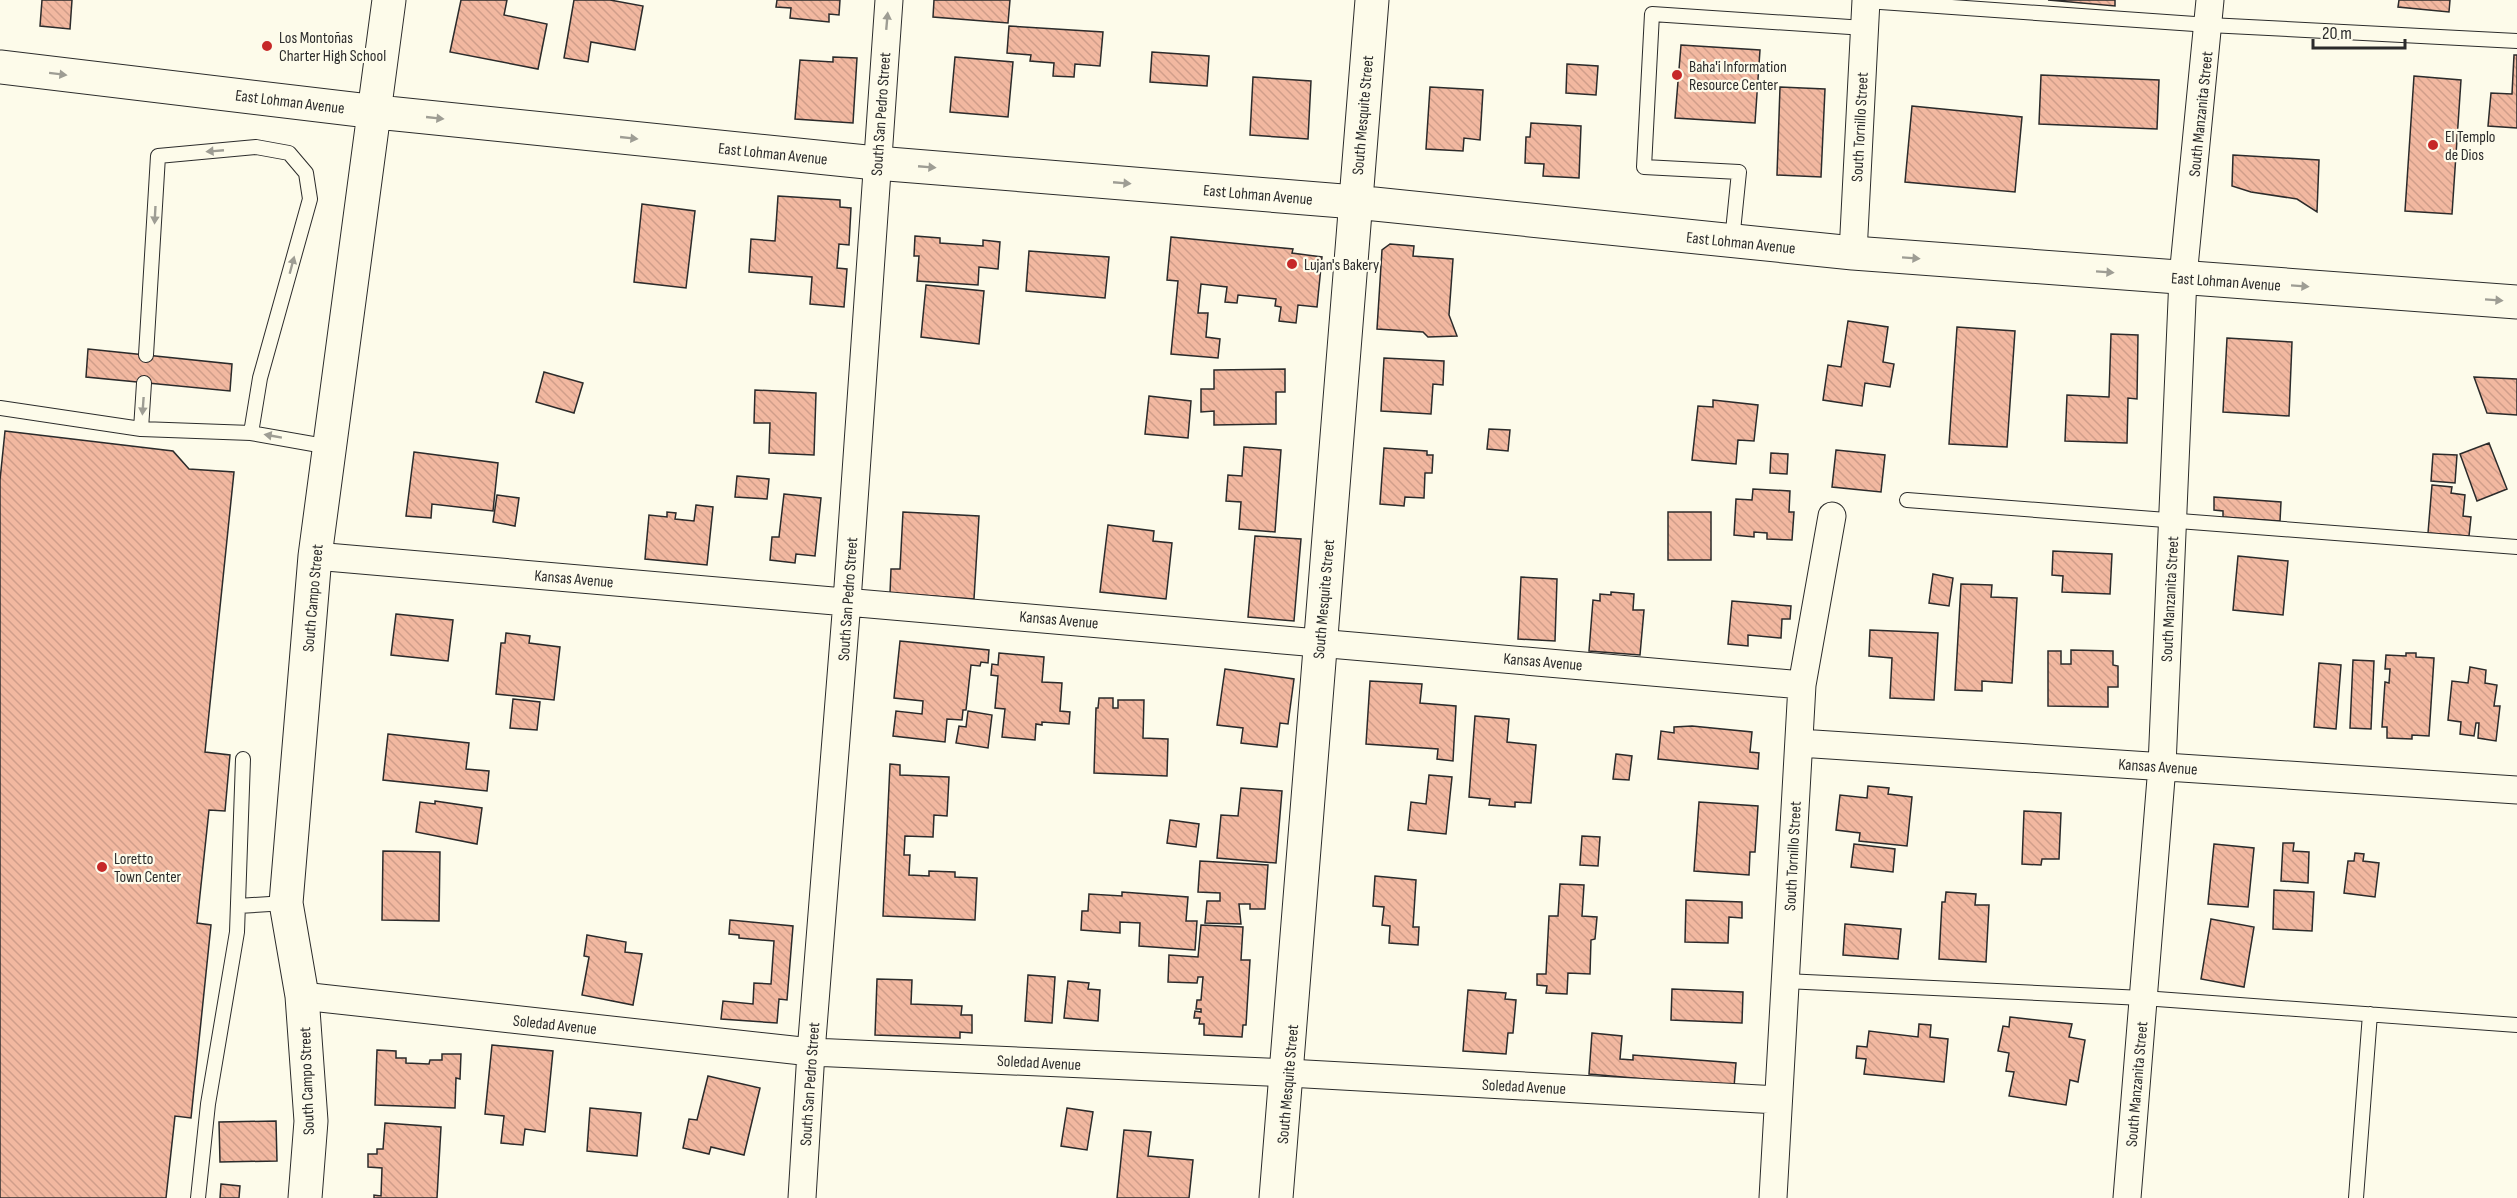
<svg xmlns="http://www.w3.org/2000/svg" width="2517" height="1198" viewBox="0 0 2517 1198" font-family="'Sofia Sans Condensed',sans-serif">
<style>
.building{fill:url(#building-back-hatch);stroke:#2b2b2b;stroke-width:1.5}
.lines{fill:none;stroke-linecap:round;stroke-linejoin:round}
.lane-casing{stroke:#2b2b2b;stroke-width:16}
.street-casing{stroke:#2b2b2b;stroke-width:29}
.secondary-casing{stroke:#2b2b2b;stroke-width:35}
.lane{stroke:#fdfbea;stroke-width:14}
.street{stroke:#fdfbea;stroke-width:27}
.secondary{stroke:#fdfbea;stroke-width:33}
.oneway{fill:#9e9d94}
.poi-dot{fill:#c62828;stroke:#fdfbea;stroke-width:2}
.labels{text-anchor:middle;stroke-width:4.5;stroke-linejoin:round;paint-order:stroke}
.poi-label{font-size:16px;fill:#2b2b2b;stroke:#fdfbea;text-anchor:start}
.street-label{font-size:16px;fill:#2b2b2b;stroke:#fdfbea}
</style>
<defs>
<pattern id="building-back-hatch" width="6" height="6" patternUnits="userSpaceOnUse" patternTransform="scale(1.5)"><rect width="6" height="6" fill="#f2b8a0"/><path d="M-1 5l2 2M0 0l6 6M5-1l2 2" fill="none" stroke="#d09e8a"/></pattern>
</defs>
<rect width="100%" height="100%" fill="#fdfbea"/>
<path class="building" d="M 42,0 L 72,0 L 70,29 L 40,26 Z
M 461,0 L 507,0 L 504,15 L 547,24 L 538,69 L 450,52 Z
M 574,0 L 610,0 L 643,6 L 635,50 L 591,42 L 588,62 L 564,58 Z
M 777,0 L 840,0 L 839,15 L 829,14 L 829,22 L 790,18 L 791,8 L 776,7 Z
M 934,0 L 1010,0 L 1008,23 L 933,17 Z
M 2048,0 L 2115,0 L 2115,6 Z
M 2399,0 L 2450,0 L 2449,12 L 2398,7 Z
M 1009,26 L 1103,32 L 1100,66 L 1075,64 L 1074,77 L 1053,76 L 1054,63 L 1030,61 L 1031,55 L 1007,53 Z
M 1681,45 L 1760,50 L 1755,123 L 1675,118 Z
M 1152,52 L 1209,56 L 1207,86 L 1150,82 Z
M 2514,55 L 2517,55 L 2517,128 L 2488,126 L 2491,93 L 2512,94 Z
M 833,57 L 857,58 L 853,123 L 795,119 L 800,60 L 833,62 Z
M 955,57 L 1013,62 L 1008,117 L 950,112 Z
M 1567,64 L 1598,66 L 1596,95 L 1566,93 Z
M 2041,75 L 2159,80 L 2157,129 L 2039,124 Z
M 2414,76 L 2461,80 L 2452,214 L 2405,211 Z
M 1253,77 L 1311,81 L 1308,139 L 1250,135 Z
M 1430,87 L 1483,90 L 1480,140 L 1464,138 L 1463,151 L 1426,149 Z
M 1780,87 L 1825,89 L 1821,177 L 1777,175 Z
M 1912,106 L 2022,117 L 2015,192 L 1905,182 Z
M 1531,123 L 1581,126 L 1579,178 L 1543,176 L 1544,164 L 1525,163 L 1526,137 L 1530,137 Z
M 2233,155 L 2319,160 L 2317,212 L 2297,199 L 2251,192 L 2232,186 Z
M 778,196 L 840,200 L 840,207 L 851,208 L 849,245 L 839,244 L 837,268 L 847,269 L 844,307 L 810,304 L 812,277 L 749,272 L 751,239 L 775,241 Z
M 642,204 L 695,211 L 686,288 L 634,282 Z
M 915,236 L 940,238 L 940,243 L 983,246 L 983,240 L 1000,242 L 998,269 L 979,267 L 978,285 L 917,281 L 919,256 L 914,256 Z
M 1171,237 L 1293,249 L 1292,253 L 1322,257 L 1317,307 L 1298,305 L 1296,323 L 1279,321 L 1281,307 L 1275,306 L 1276,299 L 1238,295 L 1237,303 L 1225,302 L 1227,287 L 1201,284 L 1198,313 L 1208,313 L 1206,337 L 1220,339 L 1218,358 L 1171,354 L 1178,281 L 1167,280 Z
M 1390,244 L 1414,246 L 1413,256 L 1453,259 L 1449,315 L 1457,336 L 1428,337 L 1423,332 L 1377,329 L 1382,250 Z
M 1029,251 L 1109,257 L 1105,298 L 1026,291 Z
M 926,285 L 984,291 L 979,344 L 921,337 Z
M 1848,321 L 1888,327 L 1883,362 L 1894,364 L 1890,387 L 1865,383 L 1862,406 L 1823,400 L 1828,365 L 1841,367 Z
M 1957,327 L 2015,331 L 2007,447 L 1949,444 Z
M 2111,334 L 2138,335 L 2137,399 L 2128,398 L 2127,443 L 2065,441 L 2067,395 L 2109,397 Z
M 2227,338 L 2292,342 L 2289,416 L 2223,412 Z
M 88,349 L 232,364 L 230,391 L 86,377 Z
M 1384,358 L 1444,361 L 1443,385 L 1433,384 L 1431,414 L 1381,411 Z
M 1285,369 L 1285,392 L 1276,392 L 1276,424 L 1214,425 L 1214,411 L 1201,412 L 1201,389 L 1214,389 L 1214,370 Z
M 544,372 L 583,383 L 574,413 L 536,402 Z
M 2474,377 L 2517,379 L 2517,415 L 2487,413 Z
M 755,390 L 816,393 L 814,455 L 769,453 L 770,423 L 754,423 Z
M 1149,396 L 1191,401 L 1188,438 L 1145,434 Z
M 1713,400 L 1758,405 L 1754,441 L 1738,440 L 1736,464 L 1692,460 L 1698,406 L 1713,407 Z
M 1489,429 L 1510,430 L 1508,451 L 1487,449 Z
M 5,431 L 173,451 L 189,469 L 234,472 L 205,752 L 230,755 L 225,811 L 209,810 L 197,923 L 211,925 L 191,1118 L 175,1116 L 166,1198 L 0,1198 L 0,480 Z
M 2489,443 L 2507,489 L 2477,501 L 2460,454 Z
M 1244,447 L 1281,450 L 1275,532 L 1239,529 L 1241,502 L 1226,501 L 1228,475 L 1242,476 Z
M 1384,448 L 1427,451 L 1427,455 L 1433,455 L 1432,473 L 1425,473 L 1424,498 L 1405,497 L 1404,506 L 1380,504 Z
M 1836,450 L 1885,455 L 1881,492 L 1832,487 Z
M 414,452 L 498,463 L 493,511 L 432,504 L 431,518 L 406,516 Z
M 1771,453 L 1788,454 L 1787,474 L 1770,473 Z
M 2433,454 L 2457,455 L 2455,483 L 2431,481 Z
M 737,476 L 769,479 L 767,499 L 735,497 Z
M 2432,485 L 2452,487 L 2451,493 L 2465,495 L 2463,516 L 2471,517 L 2469,536 L 2428,533 Z
M 1753,489 L 1790,491 L 1789,512 L 1794,512 L 1792,540 L 1767,539 L 1767,533 L 1754,532 L 1754,537 L 1734,535 L 1736,499 L 1752,500 Z
M 784,494 L 821,498 L 815,556 L 796,554 L 795,563 L 770,560 L 772,537 L 779,537 Z
M 497,495 L 519,498 L 515,526 L 493,522 Z
M 2214,497 L 2281,502 L 2280,521 L 2223,517 L 2223,511 L 2214,510 Z
M 696,505 L 713,507 L 707,565 L 645,559 L 649,515 L 667,517 L 667,512 L 676,513 L 675,519 L 694,521 Z
M 903,512 L 979,516 L 974,599 L 890,593 L 891,569 L 900,569 Z
M 1668,512 L 1711,512 L 1711,560 L 1668,560 Z
M 1108,525 L 1154,531 L 1153,541 L 1172,543 L 1166,599 L 1100,592 Z
M 1255,536 L 1301,539 L 1294,621 L 1248,617 Z
M 2053,551 L 2112,554 L 2110,594 L 2062,592 L 2063,576 L 2052,575 Z
M 2238,556 L 2288,561 L 2283,615 L 2233,610 Z
M 1933,574 L 1953,578 L 1949,606 L 1929,603 Z
M 1521,577 L 1557,579 L 1555,641 L 1518,639 Z
M 1961,584 L 1992,585 L 1991,597 L 2017,598 L 2012,683 L 1982,681 L 1982,691 L 1955,690 Z
M 1611,592 L 1634,594 L 1633,610 L 1644,610 L 1640,655 L 1589,651 L 1593,600 L 1600,601 L 1600,594 L 1611,595 Z
M 1732,601 L 1791,606 L 1790,619 L 1782,619 L 1781,638 L 1748,635 L 1748,646 L 1728,644 Z
M 396,614 L 453,620 L 448,661 L 391,655 Z
M 1870,630 L 1938,633 L 1934,700 L 1890,698 L 1892,658 L 1869,656 Z
M 506,633 L 530,636 L 529,643 L 560,647 L 554,700 L 496,694 L 501,643 L 505,643 Z
M 900,641 L 989,650 L 988,663 L 981,662 L 980,666 L 971,665 L 966,710 L 963,710 L 962,720 L 947,719 L 945,742 L 893,736 L 896,711 L 922,714 L 923,701 L 894,698 Z
M 2071,650 L 2113,651 L 2113,665 L 2118,666 L 2118,687 L 2108,687 L 2108,707 L 2048,706 L 2048,651 L 2061,651 L 2061,664 L 2071,664 Z
M 999,653 L 1044,657 L 1042,682 L 1062,683 L 1060,711 L 1070,712 L 1069,724 L 1042,722 L 1042,725 L 1036,724 L 1035,740 L 1002,737 L 1005,709 L 995,708 L 998,676 L 991,675 L 992,664 L 998,665 Z
M 2406,653 L 2416,653 L 2416,657 L 2434,658 L 2429,736 L 2412,735 L 2412,739 L 2387,738 L 2387,727 L 2382,727 L 2385,682 L 2389,683 L 2390,669 L 2385,669 L 2386,655 L 2406,656 Z
M 2353,660 L 2374,661 L 2371,729 L 2350,728 Z
M 2319,663 L 2341,665 L 2336,729 L 2314,727 Z
M 2470,667 L 2486,670 L 2485,683 L 2497,685 L 2494,706 L 2500,706 L 2496,741 L 2478,738 L 2479,723 L 2476,723 L 2474,736 L 2460,734 L 2461,722 L 2448,720 L 2452,681 L 2468,683 Z
M 1225,669 L 1294,679 L 1288,724 L 1280,723 L 1277,747 L 1241,743 L 1243,728 L 1217,725 Z
M 1370,681 L 1422,684 L 1420,703 L 1456,706 L 1453,761 L 1437,759 L 1438,749 L 1366,744 Z
M 1099,698 L 1113,698 L 1113,708 L 1118,708 L 1118,700 L 1144,700 L 1143,738 L 1168,739 L 1167,776 L 1094,773 L 1096,708 L 1098,708 Z
M 513,699 L 540,702 L 537,730 L 510,728 Z
M 968,711 L 992,715 L 988,748 L 956,743 L 959,726 L 966,727 Z
M 1475,716 L 1509,719 L 1507,742 L 1536,745 L 1531,803 L 1515,802 L 1515,807 L 1489,805 L 1490,799 L 1469,797 Z
M 1692,726 L 1752,732 L 1750,752 L 1759,753 L 1758,769 L 1658,759 L 1661,731 L 1674,733 L 1674,727 Z
M 388,734 L 469,743 L 466,769 L 489,771 L 487,791 L 383,780 Z
M 1616,754 L 1632,756 L 1629,780 L 1613,779 Z
M 890,764 L 900,765 L 900,775 L 949,777 L 947,816 L 934,815 L 933,837 L 905,836 L 904,855 L 910,855 L 909,875 L 929,876 L 929,871 L 955,872 L 955,877 L 977,878 L 975,920 L 883,916 Z
M 1429,775 L 1452,777 L 1446,834 L 1408,830 L 1411,802 L 1426,804 Z
M 1868,786 L 1889,788 L 1888,794 L 1912,797 L 1907,846 L 1859,841 L 1860,833 L 1836,830 L 1840,795 L 1867,798 Z
M 1241,788 L 1282,791 L 1276,863 L 1217,858 L 1221,815 L 1238,816 Z
M 435,801 L 482,808 L 477,844 L 416,832 L 420,802 L 435,804 Z
M 1699,802 L 1758,806 L 1755,852 L 1750,852 L 1749,875 L 1694,871 Z
M 2024,811 L 2061,813 L 2059,859 L 2042,859 L 2041,865 L 2022,864 Z
M 1170,820 L 1199,824 L 1196,847 L 1167,843 Z
M 1582,836 L 1600,837 L 1598,866 L 1580,865 Z
M 2283,843 L 2294,843 L 2293,851 L 2309,852 L 2308,883 L 2281,881 Z
M 1854,844 L 1895,849 L 1893,872 L 1851,867 Z
M 2214,844 L 2254,848 L 2248,907 L 2208,904 Z
M 383,851 L 440,852 L 439,921 L 382,920 Z
M 2355,853 L 2364,854 L 2363,861 L 2379,863 L 2375,897 L 2344,893 L 2348,861 L 2354,861 Z
M 1200,861 L 1268,865 L 1265,909 L 1250,909 L 1250,904 L 1239,904 L 1241,924 L 1205,923 L 1207,901 L 1220,901 L 1220,893 L 1198,892 Z
M 1375,876 L 1416,880 L 1413,927 L 1419,927 L 1418,945 L 1389,943 L 1390,926 L 1382,925 L 1384,907 L 1373,906 Z
M 1560,884 L 1584,885 L 1582,916 L 1597,917 L 1595,939 L 1591,940 L 1590,974 L 1568,973 L 1567,994 L 1546,993 L 1547,986 L 1537,985 L 1537,974 L 1546,974 L 1549,916 L 1558,916 Z
M 2274,890 L 2314,892 L 2312,931 L 2273,929 Z
M 1122,892 L 1188,897 L 1186,921 L 1197,921 L 1195,950 L 1139,946 L 1140,923 L 1120,922 L 1120,933 L 1081,930 L 1082,911 L 1088,911 L 1089,894 L 1122,896 Z
M 1946,892 L 1976,894 L 1975,905 L 1989,905 L 1986,962 L 1939,959 L 1942,902 L 1945,902 Z
M 1686,900 L 1742,902 L 1742,918 L 1729,917 L 1728,943 L 1685,942 Z
M 2211,919 L 2254,927 L 2244,987 L 2201,979 Z
M 730,920 L 793,926 L 787,1000 L 779,999 L 777,1023 L 721,1019 L 723,1001 L 753,1004 L 754,983 L 771,984 L 774,941 L 739,938 L 739,935 L 729,934 Z
M 1845,924 L 1901,929 L 1898,959 L 1843,955 Z
M 1201,925 L 1243,927 L 1241,960 L 1250,960 L 1246,1025 L 1243,1025 L 1242,1037 L 1204,1035 L 1204,1024 L 1199,1024 L 1200,1018 L 1194,1018 L 1195,1011 L 1201,1012 L 1201,1009 L 1196,1009 L 1197,1000 L 1201,1000 L 1203,977 L 1198,977 L 1197,983 L 1168,982 L 1169,955 L 1198,957 Z
M 587,935 L 626,942 L 625,952 L 642,954 L 633,1005 L 582,995 L 589,957 L 584,956 Z
M 1028,975 L 1055,977 L 1052,1023 L 1025,1021 Z
M 877,979 L 912,980 L 911,1004 L 962,1006 L 961,1015 L 972,1015 L 972,1033 L 960,1032 L 960,1038 L 875,1035 Z
M 1068,981 L 1089,983 L 1088,989 L 1100,990 L 1098,1021 L 1064,1018 Z
M 1672,989 L 1743,992 L 1742,1023 L 1671,1020 Z
M 1468,990 L 1506,993 L 1505,999 L 1516,1000 L 1513,1033 L 1508,1033 L 1506,1054 L 1463,1051 Z
M 2010,1017 L 2072,1024 L 2069,1037 L 2085,1040 L 2078,1082 L 2070,1080 L 2066,1105 L 2009,1096 L 2014,1072 L 2006,1071 L 2009,1053 L 1998,1051 L 2003,1026 L 2009,1027 Z
M 1919,1024 L 1931,1025 L 1930,1037 L 1948,1039 L 1944,1082 L 1864,1074 L 1866,1059 L 1856,1058 L 1857,1046 L 1867,1047 L 1869,1031 L 1918,1037 Z
M 1592,1033 L 1622,1036 L 1620,1059 L 1633,1060 L 1633,1055 L 1736,1063 L 1734,1087 L 1589,1074 Z
M 492,1045 L 553,1051 L 545,1132 L 525,1129 L 523,1145 L 501,1143 L 504,1116 L 485,1114 Z
M 377,1050 L 396,1051 L 396,1058 L 406,1058 L 406,1063 L 429,1064 L 430,1060 L 442,1060 L 442,1054 L 461,1054 L 460,1079 L 456,1078 L 455,1108 L 375,1105 Z
M 708,1076 L 760,1088 L 744,1155 L 711,1147 L 709,1154 L 683,1148 L 689,1119 L 697,1120 Z
M 590,1108 L 641,1113 L 637,1156 L 587,1151 Z
M 1067,1108 L 1093,1112 L 1087,1150 L 1061,1146 Z
M 276,1121 L 277,1161 L 220,1162 L 219,1122 Z
M 385,1123 L 441,1127 L 437,1198 L 374,1198 L 374,1195 L 381,1196 L 382,1168 L 368,1167 L 368,1154 L 377,1154 L 377,1149 L 383,1149 Z
M 1124,1130 L 1151,1132 L 1148,1156 L 1193,1160 L 1189,1198 L 1117,1198 Z
M 221,1184 L 240,1186 L 239,1198 L 220,1198 Z"/>
<g class="lines">
<defs>
<path id="lane" d="M 1866,1 L 2209,25 L 2517,41
M 1732,241 L 1739,172 L 1644,167 L 1652,14 L 1865,28
M 146,355 L 158,156 L 256,147 L 289,153 L 306,173 L 310,199 L 260,378 L 251,433 L 330,447
M 0,408 L 141,429 L 251,433
M 141,429 L 144,383
M 1907,500 L 2517,547
M 238,906 L 286,903
M 1785,981 L 2143,998 L 2517,1025
M 198,1198 L 208,1104 L 237,932 L 243,759
M 2356,1198 L 2370,1014"/>
<path id="street" d="M 1853,253 L 1866,0
M 315,556 L 1802,685
M 1799,743 L 2517,790
M 302,996 L 811,1052 L 1288,1073 L 1778,1100
M 802,1198 L 811,1052 L 847,601 L 889,0
M 1773,1198 L 1802,685 L 1832,516
M 2127,1198 L 2162,766 L 2183,277 L 2210,0"/>
<path id="secondary" d="M 0,67 L 377,112 L 876,163 L 1355,202 L 1853,253 L 2517,302
M 305,1198 L 311,1121 L 302,996 L 286,903 L 315,556 L 389,0
M 1276,1198 L 1372,0"/>
</defs>
<use href="#lane" class="lane-casing"/>
<use href="#street" class="street-casing"/>
<use href="#secondary" class="secondary-casing"/>
<use href="#lane" class="lane"/>
<use href="#street" class="street"/>
<use href="#secondary" class="secondary"/>
</g>
<defs><path id="oneway-solid" d="M-6-.8H1V-3.2L6.5 0L1 3.2V.8H-6Z" transform="scale(1.5)"/></defs>
<g class="oneway">
<use href="#oneway-solid" transform="translate(887 21) rotate(-85)"/>
<use href="#oneway-solid" transform="translate(58 74) rotate(7)"/>
<use href="#oneway-solid" transform="translate(435 118) rotate(6)"/>
<use href="#oneway-solid" transform="translate(629 138) rotate(6)"/>
<use href="#oneway-solid" transform="translate(215 151) rotate(175)"/>
<use href="#oneway-solid" transform="translate(927 167) rotate(5)"/>
<use href="#oneway-solid" transform="translate(1122 183) rotate(5)"/>
<use href="#oneway-solid" transform="translate(155 215) rotate(93)"/>
<use href="#oneway-solid" transform="translate(1911 258) rotate(4)"/>
<use href="#oneway-solid" transform="translate(292 265) rotate(-75)"/>
<use href="#oneway-solid" transform="translate(2105 272) rotate(4)"/>
<use href="#oneway-solid" transform="translate(2300 286) rotate(4)"/>
<use href="#oneway-solid" transform="translate(2494 300) rotate(4)"/>
<use href="#oneway-solid" transform="translate(143 406) rotate(94)"/>
<use href="#oneway-solid" transform="translate(273 436) rotate(-170)"/>
</g>
<g class="poi-dot">
<circle cx="267" cy="46" r="6"/>
<circle cx="1677" cy="75" r="6"/>
<circle cx="2433" cy="145" r="6"/>
<circle cx="1292" cy="264" r="6"/>
<circle cx="102" cy="867" r="6"/>
</g>
<g class="labels">
<g class="poi-label">
<text x="279" y="43">Los Montoñas<tspan x="279" dy="18">Charter High School</tspan></text>
<text x="1689" y="72">Baha'i Information<tspan x="1689" dy="18">Resource Center</tspan></text>
<text x="2445" y="142">El Templo<tspan x="2445" dy="18">de Dios</tspan></text>
<text x="1304" y="270">Lujan's Bakery</text>
<text x="114" y="864">Loretto<tspan x="114" dy="18">Town Center</tspan></text>
</g>
<g class="street-label">
<text transform="translate(290 101) rotate(7)" y="6">East Lohman Avenue</text>
<text transform="translate(880 114) rotate(-86)" y="6">South San Pedro Street</text>
<text transform="translate(2200 114) rotate(-84)" y="6">South Manzanita Street</text>
<text transform="translate(1362 115) rotate(-85)" y="6">South Mesquite Street</text>
<text transform="translate(1859 127) rotate(-87)" y="6">South Tornillo Street</text>
<text transform="translate(773 153) rotate(6)" y="6">East Lohman Avenue</text>
<text transform="translate(1258 194) rotate(5)" y="6">East Lohman Avenue</text>
<text transform="translate(1741 242) rotate(6)" y="6">East Lohman Avenue</text>
<text transform="translate(2226 281) rotate(4)" y="6">East Lohman Avenue</text>
<text transform="translate(574 578) rotate(5)" y="6">Kansas Avenue</text>
<text transform="translate(312 598) rotate(-85)" y="6">South Campo Street</text>
<text transform="translate(847 599) rotate(-86)" y="6">South San Pedro Street</text>
<text transform="translate(1323 599) rotate(-85)" y="6">South Mesquite Street</text>
<text transform="translate(2169 599) rotate(-87)" y="6">South Manzanita Street</text>
<text transform="translate(1059 619) rotate(5)" y="6">Kansas Avenue</text>
<text transform="translate(1543 661) rotate(5)" y="6">Kansas Avenue</text>
<text transform="translate(2158 766) rotate(4)" y="6">Kansas Avenue</text>
<text transform="translate(1792 856) rotate(-87)" y="6">South Tornillo Street</text>
<text transform="translate(555 1024) rotate(6)" y="6">Soledad Avenue</text>
<text transform="translate(1039 1062) rotate(3)" y="6">Soledad Avenue</text>
<text transform="translate(306 1081) rotate(-92)" y="6">South Campo Street</text>
<text transform="translate(809 1084) rotate(-86)" y="6">South San Pedro Street</text>
<text transform="translate(1287 1084) rotate(-85)" y="6">South Mesquite Street</text>
<text transform="translate(2136 1084) rotate(-85)" y="6">South Manzanita Street</text>
<text transform="translate(1524 1086) rotate(3)" y="6">Soledad Avenue</text>
</g>
</g>
<path d="M2313 39v9h92v-9" fill="none" stroke="#2b2b2b" stroke-width="3"/>
<text x="2322" y="39" font-size="18" fill="#2b2b2b" stroke="#fdfbea" stroke-width="4.5" paint-order="stroke">20 m</text>
</svg>
